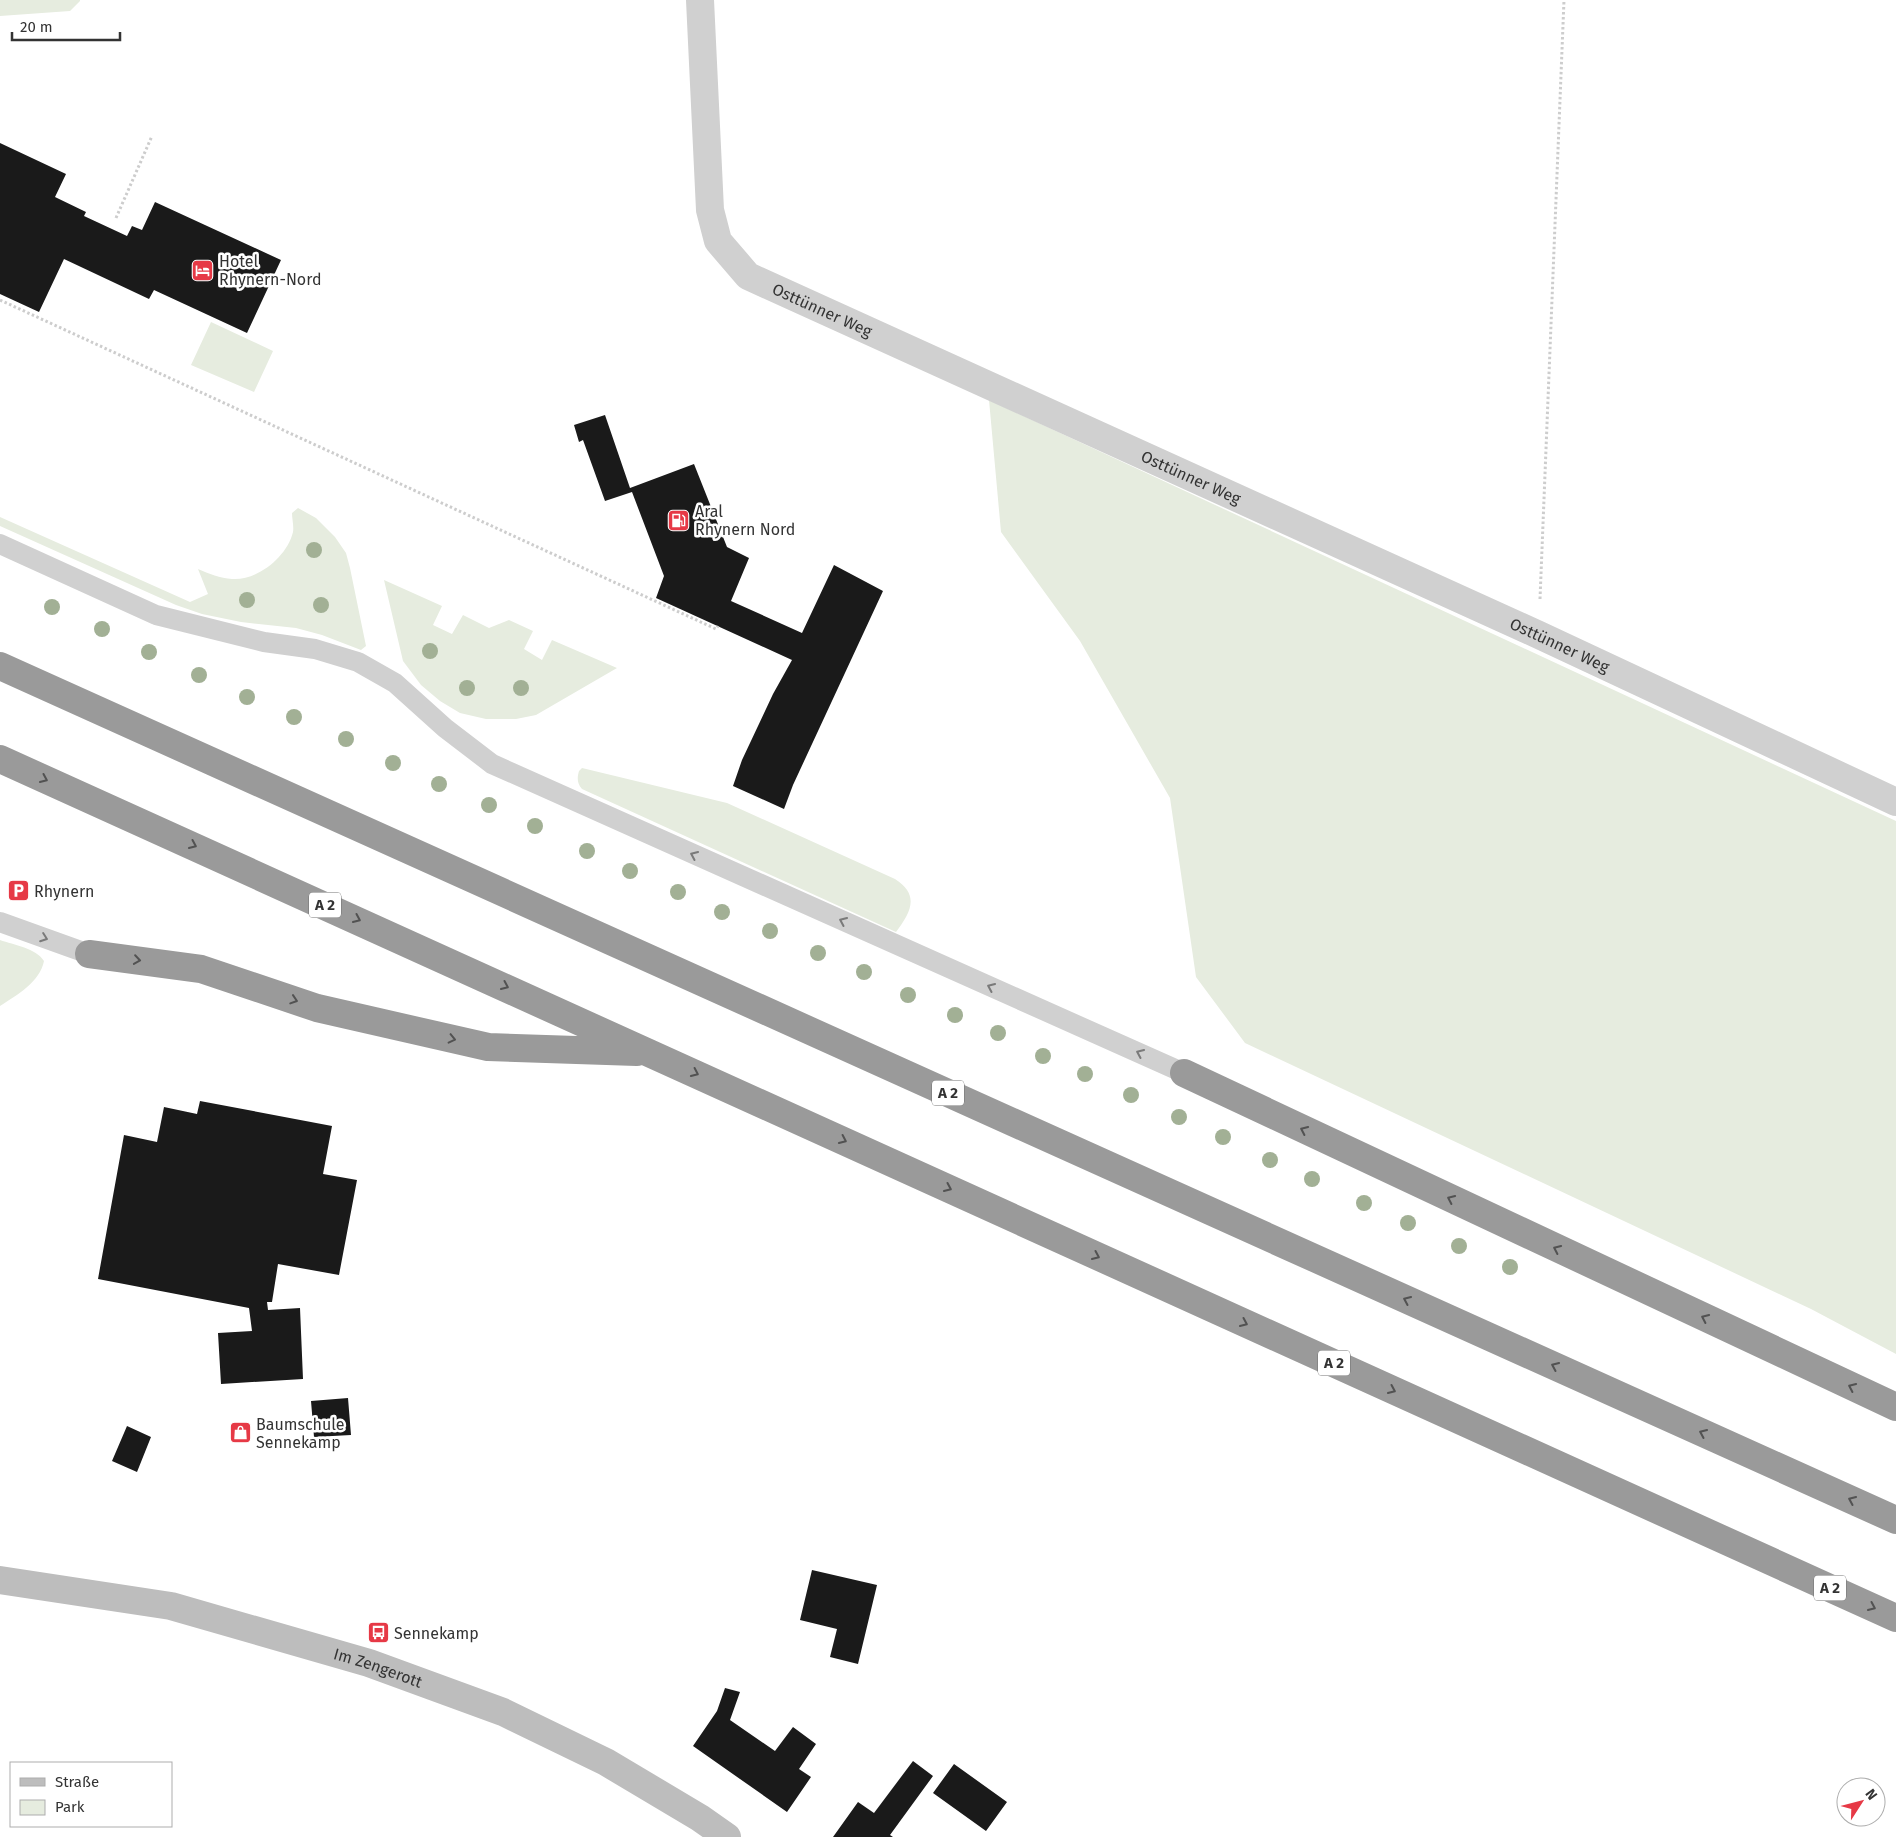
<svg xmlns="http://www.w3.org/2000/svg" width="1896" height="1837" viewBox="0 0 1896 1837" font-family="'Fira Sans',sans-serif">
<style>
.green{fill:#e6ecdf}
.building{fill:#1a1a1a}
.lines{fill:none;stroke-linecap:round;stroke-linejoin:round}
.path{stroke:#cdcdcd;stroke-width:3;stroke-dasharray:2.5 2.5;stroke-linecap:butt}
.lane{stroke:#d0d0d0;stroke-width:20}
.street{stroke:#d0d0d0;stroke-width:28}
.secondary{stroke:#bdbdbd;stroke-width:28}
.highway{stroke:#9a9a9a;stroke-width:28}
.tree{fill:#a2b095}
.oneway{stroke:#525252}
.oneway2{stroke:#7a7a7a}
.labels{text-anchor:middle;stroke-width:5;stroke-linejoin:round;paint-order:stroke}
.shield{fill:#fff;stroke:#707070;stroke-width:1}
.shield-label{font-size:15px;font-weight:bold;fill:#333}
.poi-label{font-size:16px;fill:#333;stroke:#fff;text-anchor:start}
.street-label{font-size:16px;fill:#333;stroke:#fff}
</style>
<rect width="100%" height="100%" fill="#fff"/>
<path class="green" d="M 0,0 L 80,0 L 80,1 L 70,11 L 0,16 Z
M 211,322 L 273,351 L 254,392 L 191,365 Z
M 989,400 L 1896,821 L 1896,1354 L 1811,1309 L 1245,1043 L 1196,977 L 1170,798 L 1080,641 L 1001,532 Z
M 298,508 L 316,518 L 335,537 L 346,553 L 350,568 L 366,646 L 361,650 L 322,635 L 296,628 L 241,622 L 202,614 L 176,605 L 0,526 L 0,517 L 190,602 L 208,594 L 198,569 C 209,574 220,578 232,579 C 257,581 287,557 293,532 C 294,526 292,519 292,513 Z
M 384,580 L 442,606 L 433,625 L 452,634 L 463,615 L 489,628 L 509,620 L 533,631 L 524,649 L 542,660 L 552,640 L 617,668 L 536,715 L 516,719 L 486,719 L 460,713 L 440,701 L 421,685 L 403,661 Z
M 582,768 L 727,803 L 895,879 C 920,895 911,912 896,932 L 582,789 C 577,783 577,778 579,771 Z
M 0,940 C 14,945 36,948 44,961 C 40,982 17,995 0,1006 Z"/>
<path class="building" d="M 0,143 L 66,174 L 55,197 L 86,212 L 84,216 L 127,236 L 132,226 L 142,230 L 155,202 L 281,260 L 247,333 L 154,290 L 149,299 L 64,259 L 39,312 L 0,294 Z
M 605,415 L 630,488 L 694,464 L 727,547 L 749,558 L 731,601 L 802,633 L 834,565 L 883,591 L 793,785 L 784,809 L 733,786 L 742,760 L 773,694 L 792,660 L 656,598 L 664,576 L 632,492 L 605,501 L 583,440 L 579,442 L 574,425 Z
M 200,1101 L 332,1126 L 323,1174 L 357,1180 L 339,1275 L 278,1264 L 272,1302 L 267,1302 L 268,1310 L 300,1308 L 303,1379 L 221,1384 L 218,1333 L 252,1331 L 249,1308 L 98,1279 L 124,1135 L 157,1142 L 164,1107 L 197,1114 Z
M 348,1398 L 351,1435 L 314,1437 L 311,1401 Z
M 127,1426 L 151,1437 L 137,1472 L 112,1461 Z
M 812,1570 L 877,1585 L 858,1664 L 830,1657 L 837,1629 L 800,1620 Z
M 725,1688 L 740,1692 L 730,1720 L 775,1751 L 793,1727 L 816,1744 L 799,1769 L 811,1777 L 787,1812 L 693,1746 L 717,1711 Z
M 913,1761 L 933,1776 L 890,1835 L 893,1837 L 833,1837 L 858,1802 L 874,1813 Z
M 954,1764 L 1007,1802 L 986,1831 L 933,1793 Z"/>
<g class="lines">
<path class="path" d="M 116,218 L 152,136
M 0,300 L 716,629 L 718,626
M 1540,599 L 1564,0"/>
<path class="lane" d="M 0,544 L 156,615 L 264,642 L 315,649 L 358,662 L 395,683 L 445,728 L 492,764 L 1184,1073
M 0,922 L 89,954"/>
<path class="street" id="s1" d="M 700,0 L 710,210 L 718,241 L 748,276 L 1539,635 L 1896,802"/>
<path class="secondary" id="s2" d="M 0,1580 L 171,1606 L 369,1663 L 503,1712 L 606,1762 L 700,1818 L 727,1837"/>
<path class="highway" d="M 0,666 L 1896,1520
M 0,759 L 1896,1618
M 89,954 L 201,969 L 317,1008 L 488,1047 L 637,1052
M 1184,1073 L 1896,1407"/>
</g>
<g class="tree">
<circle cx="314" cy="550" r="8"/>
<circle cx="247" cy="600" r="8"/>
<circle cx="321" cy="605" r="8"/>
<circle cx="52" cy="607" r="8"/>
<circle cx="102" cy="629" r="8"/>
<circle cx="430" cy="651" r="8"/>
<circle cx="149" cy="652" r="8"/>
<circle cx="199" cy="675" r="8"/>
<circle cx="467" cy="688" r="8"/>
<circle cx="521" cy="688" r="8"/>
<circle cx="247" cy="697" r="8"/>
<circle cx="294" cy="717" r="8"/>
<circle cx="346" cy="739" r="8"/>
<circle cx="393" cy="763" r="8"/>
<circle cx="439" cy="784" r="8"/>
<circle cx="489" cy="805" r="8"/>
<circle cx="535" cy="826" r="8"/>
<circle cx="587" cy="851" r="8"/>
<circle cx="630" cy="871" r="8"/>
<circle cx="678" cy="892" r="8"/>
<circle cx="722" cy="912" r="8"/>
<circle cx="770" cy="931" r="8"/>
<circle cx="818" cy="953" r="8"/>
<circle cx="864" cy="972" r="8"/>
<circle cx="908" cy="995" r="8"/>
<circle cx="955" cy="1015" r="8"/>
<circle cx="998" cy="1033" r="8"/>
<circle cx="1043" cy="1056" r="8"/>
<circle cx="1085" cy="1074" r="8"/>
<circle cx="1131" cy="1095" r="8"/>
<circle cx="1179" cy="1117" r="8"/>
<circle cx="1223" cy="1137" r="8"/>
<circle cx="1270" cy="1160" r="8"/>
<circle cx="1312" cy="1179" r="8"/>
<circle cx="1364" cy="1203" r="8"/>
<circle cx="1408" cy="1223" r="8"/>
<circle cx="1459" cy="1246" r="8"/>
<circle cx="1510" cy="1267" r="8"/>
</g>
<defs><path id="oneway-chevron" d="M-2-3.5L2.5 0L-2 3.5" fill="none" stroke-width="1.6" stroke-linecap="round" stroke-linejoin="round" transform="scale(1.25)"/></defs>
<g class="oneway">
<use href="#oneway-chevron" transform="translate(44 779) rotate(24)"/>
<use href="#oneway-chevron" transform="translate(193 845) rotate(24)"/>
<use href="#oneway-chevron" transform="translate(357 919) rotate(24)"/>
<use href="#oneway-chevron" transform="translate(137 960) rotate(8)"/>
<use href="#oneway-chevron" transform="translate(505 986) rotate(24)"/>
<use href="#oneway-chevron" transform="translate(294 1000) rotate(18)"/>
<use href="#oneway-chevron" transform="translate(452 1039) rotate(13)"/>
<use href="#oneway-chevron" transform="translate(695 1073) rotate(25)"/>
<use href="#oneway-chevron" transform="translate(1304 1130) rotate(-155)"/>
<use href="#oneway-chevron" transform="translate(843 1140) rotate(25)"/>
<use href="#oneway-chevron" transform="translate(948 1188) rotate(24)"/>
<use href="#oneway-chevron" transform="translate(1451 1199) rotate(-155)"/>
<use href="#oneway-chevron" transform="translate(1557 1249) rotate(-155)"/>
<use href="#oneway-chevron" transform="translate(1096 1256) rotate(24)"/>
<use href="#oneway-chevron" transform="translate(1407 1300) rotate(-156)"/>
<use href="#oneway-chevron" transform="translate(1705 1318) rotate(-155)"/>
<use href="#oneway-chevron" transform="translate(1244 1323) rotate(24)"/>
<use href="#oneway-chevron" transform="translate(1555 1366) rotate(-156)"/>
<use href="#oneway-chevron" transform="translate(1852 1387) rotate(-155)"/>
<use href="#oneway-chevron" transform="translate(1392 1390) rotate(24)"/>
<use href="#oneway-chevron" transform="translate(1703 1433) rotate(-156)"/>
<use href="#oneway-chevron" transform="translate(1852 1500) rotate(-156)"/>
<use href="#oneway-chevron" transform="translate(1872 1607) rotate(24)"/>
</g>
<g class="oneway2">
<use href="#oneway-chevron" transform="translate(694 855) rotate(-156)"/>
<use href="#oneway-chevron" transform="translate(843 921) rotate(-156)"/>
<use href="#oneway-chevron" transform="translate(44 938) rotate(20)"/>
<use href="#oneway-chevron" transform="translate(991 987) rotate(-156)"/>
<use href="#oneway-chevron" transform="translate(1140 1053) rotate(-156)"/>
</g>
<defs>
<symbol id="hotel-square" viewBox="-11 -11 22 22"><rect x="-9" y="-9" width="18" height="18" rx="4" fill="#e63946" stroke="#fff"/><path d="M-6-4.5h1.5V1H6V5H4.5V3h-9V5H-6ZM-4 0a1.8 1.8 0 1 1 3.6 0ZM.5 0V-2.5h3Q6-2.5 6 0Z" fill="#fff"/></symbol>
<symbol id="fuel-square" viewBox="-11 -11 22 22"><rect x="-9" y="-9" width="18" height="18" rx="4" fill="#e63946" stroke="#fff"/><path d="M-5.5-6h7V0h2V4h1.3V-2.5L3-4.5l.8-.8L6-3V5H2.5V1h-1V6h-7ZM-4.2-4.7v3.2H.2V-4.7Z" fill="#fff"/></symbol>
<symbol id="parking-square" viewBox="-11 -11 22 22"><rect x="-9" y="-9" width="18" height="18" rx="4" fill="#e63946" stroke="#fff"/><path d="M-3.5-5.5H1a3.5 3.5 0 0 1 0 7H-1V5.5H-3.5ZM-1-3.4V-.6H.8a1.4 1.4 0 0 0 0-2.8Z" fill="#fff"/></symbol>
<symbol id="shop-square" viewBox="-11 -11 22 22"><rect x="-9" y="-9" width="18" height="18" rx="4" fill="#e63946" stroke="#fff"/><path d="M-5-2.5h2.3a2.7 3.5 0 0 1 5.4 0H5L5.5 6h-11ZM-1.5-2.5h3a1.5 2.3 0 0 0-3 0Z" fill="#fff"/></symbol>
<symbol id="bus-square" viewBox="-11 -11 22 22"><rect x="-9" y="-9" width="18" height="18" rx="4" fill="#e63946" stroke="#fff"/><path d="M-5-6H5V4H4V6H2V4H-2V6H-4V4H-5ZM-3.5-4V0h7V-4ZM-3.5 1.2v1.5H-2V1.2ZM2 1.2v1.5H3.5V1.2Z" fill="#fff"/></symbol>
</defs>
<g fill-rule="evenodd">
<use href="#hotel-square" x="190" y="258" width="25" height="25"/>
<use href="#fuel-square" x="666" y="508" width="25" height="25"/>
<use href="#parking-square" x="6" y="878" width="25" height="25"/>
<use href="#shop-square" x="228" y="1420" width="25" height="25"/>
<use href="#bus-square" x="366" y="1620" width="25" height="25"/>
</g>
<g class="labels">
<g class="shield">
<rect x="309" y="892.5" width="32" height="25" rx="4"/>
<rect x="932" y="1080.5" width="32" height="25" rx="4"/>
<rect x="1318" y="1350.5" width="32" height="25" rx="4"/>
<rect x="1814" y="1575.5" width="32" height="25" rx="4"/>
</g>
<g class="shield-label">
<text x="325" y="910">A 2</text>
<text x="948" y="1098">A 2</text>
<text x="1334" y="1368">A 2</text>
<text x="1830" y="1593">A 2</text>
</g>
<g class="poi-label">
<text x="219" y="267">Hotel<tspan x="219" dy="18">Rhynern-Nord</tspan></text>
<text x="695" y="517">Aral<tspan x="695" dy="18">Rhynern Nord</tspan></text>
<text x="34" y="897">Rhynern</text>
<text x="256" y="1430">Baumschule<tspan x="256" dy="18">Sennekamp</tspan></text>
<text x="394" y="1639">Sennekamp</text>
</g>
<g class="street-label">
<text dy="6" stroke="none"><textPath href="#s1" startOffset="370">Osttünner Weg</textPath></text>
<text dy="6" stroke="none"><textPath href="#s1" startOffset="775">Osttünner Weg</textPath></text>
<text dy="6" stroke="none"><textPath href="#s1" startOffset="1180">Osttünner Weg</textPath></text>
<text dy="6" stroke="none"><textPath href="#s2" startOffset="389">Im Zengerott</textPath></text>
</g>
</g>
<rect x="10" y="1762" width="162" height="65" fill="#ffffff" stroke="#adadad"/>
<rect x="20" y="1778" width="25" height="8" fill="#bdbdbd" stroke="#adadad"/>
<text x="55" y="1787" font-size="15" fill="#333333">Straße</text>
<rect x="20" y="1800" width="25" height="15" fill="#e6ecdf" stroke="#adadad"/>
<text x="55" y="1812" font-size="15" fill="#333333">Park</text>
<g transform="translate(1861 1802) rotate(54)"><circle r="24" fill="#ffffff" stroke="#adadad"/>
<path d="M0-4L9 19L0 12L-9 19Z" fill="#e63946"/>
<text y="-8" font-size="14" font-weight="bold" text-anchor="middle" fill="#333333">N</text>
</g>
<path d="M12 32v8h108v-8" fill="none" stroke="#333333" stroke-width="2.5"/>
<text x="20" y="32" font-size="15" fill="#333333" stroke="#ffffff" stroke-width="4" paint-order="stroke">20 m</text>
</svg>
